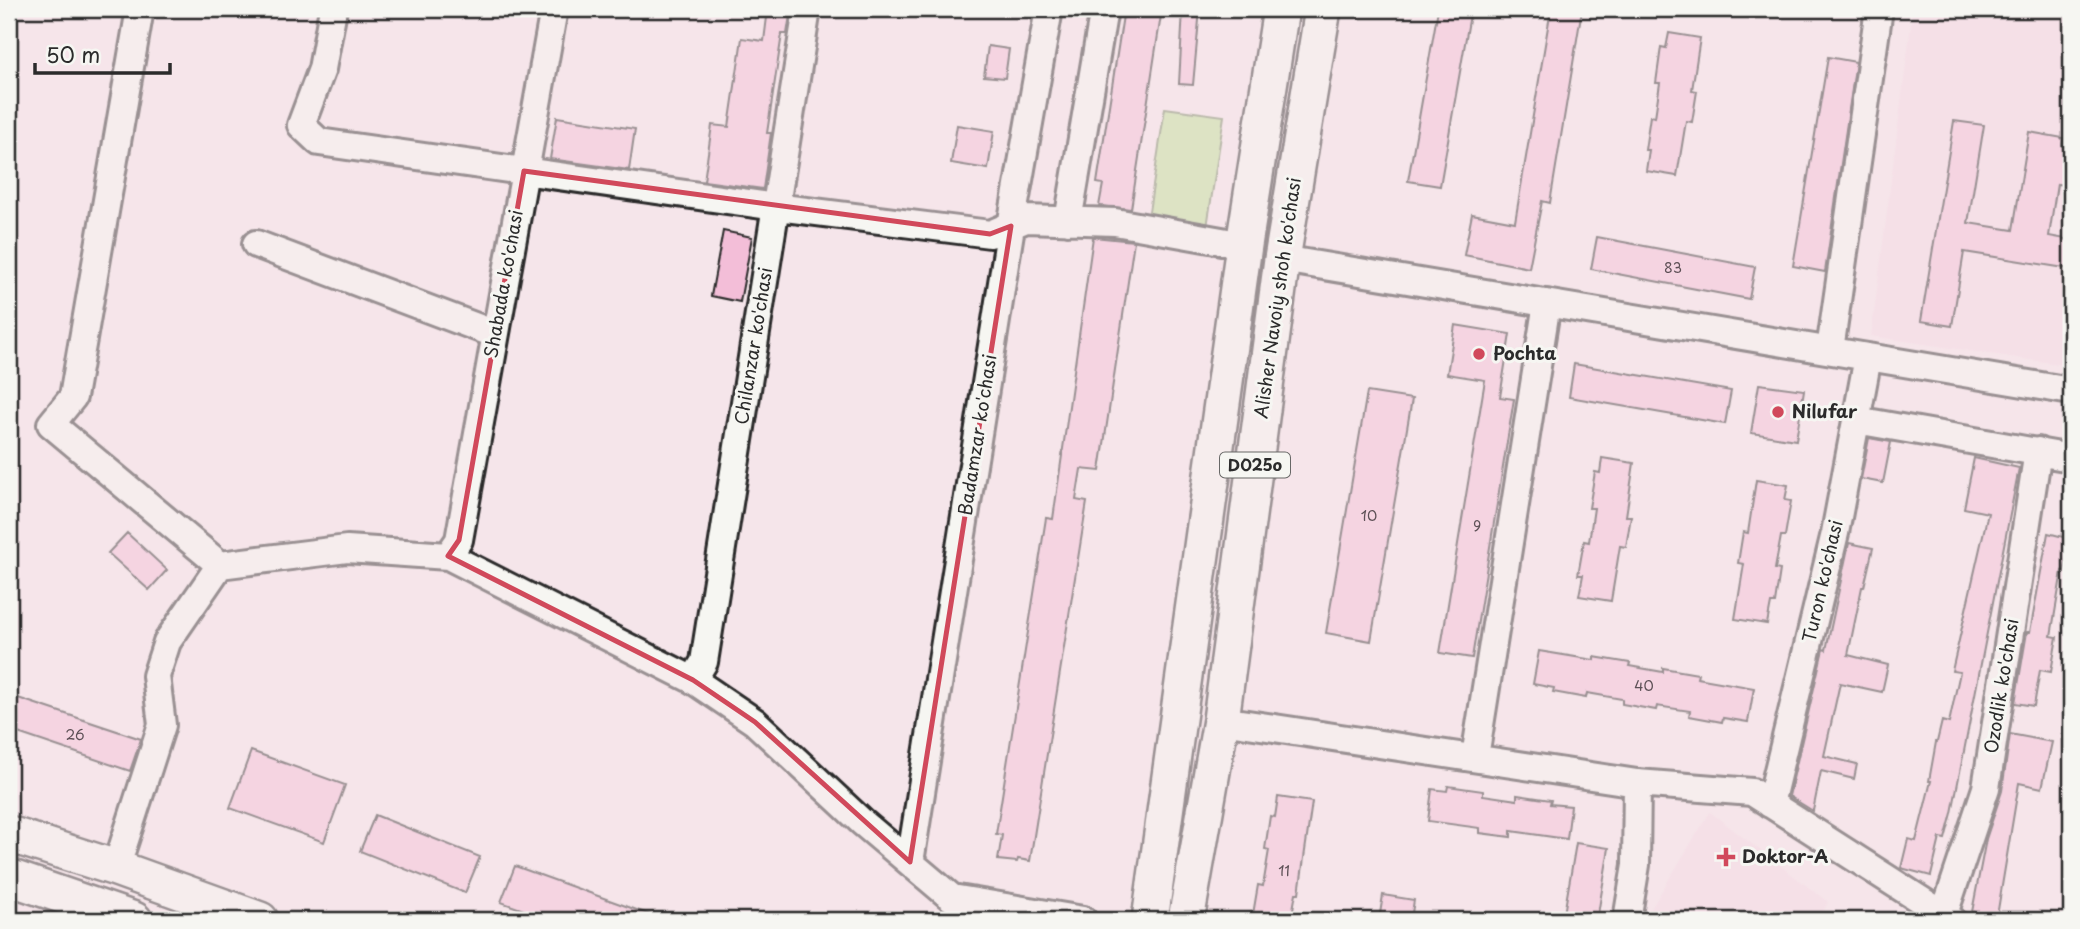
<svg xmlns="http://www.w3.org/2000/svg" width="2080" height="929" viewBox="0 0 2080 929" font-family="'Playpen Sans',sans-serif">
<style>
.built{fill:#f4d9e5}
.green{fill:#bedf98;stroke:#748562;stroke-width:2}
.building{fill:#f3bed8;stroke:#2b2b2b;stroke-width:2}
.lines{fill:none;stroke-linecap:round;stroke-linejoin:round}
.minor-casing{stroke:#2b2b2b;stroke-width:32}
.major-casing{stroke:#2b2b2b;stroke-width:40}
.minor{stroke:#f6f6f2;stroke-width:26}
.major{stroke:#f6f6f2;stroke-width:35}
.marked{fill:none;stroke:#d1495b;stroke-width:5;stroke-linejoin:round}
.poi-dot{fill:#d1495b;stroke:#f6f6f2;stroke-width:2.5}
.labels{text-anchor:middle;stroke-width:6;stroke-linejoin:round;paint-order:stroke}
.number-label{font-size:14px;fill:#5d5056}
.shield{fill:#f6f6f2;stroke:#686867;stroke-width:2}
.shield-label{font-size:16px;font-weight:bold;fill:#2b2b2b}
.street-label{font-size:18px;fill:#2b2b2b;stroke:#f6f6f2}
.poi-label{font-size:18px;font-weight:bold;fill:#2b2b2b;stroke:#f6f6f2;text-anchor:start}
</style>
<rect width="100%" height="100%" fill="#f5e5ea"/>
<filter id="ink" filterUnits="userSpaceOnUse"><feTurbulence type="fractalNoise" baseFrequency=".0143" numOctaves="2"/><feDisplacementMap in="SourceGraphic" scale="14" xChannelSelector="R" yChannelSelector="G"/><feConvolveMatrix kernelMatrix="1 2 1 2 8 2 1 2 1" color-interpolation-filters="sRGB"/></filter>
<g filter="url(#ink)">
<path class="built" d="M 1913,9 L 2071,9 L 2071,366 L 1871,336 Z
M 1710,812 L 1828,902 L 1819,920 L 1644,920 Z"/>
<path class="green" d="M 1165,108 L 1224,116 L 1207,227 L 1148,218 Z"/>
<path class="building" d="M 768,9 L 791,9 L 787,34 L 782,34 L 767,133 L 771,133 L 763,189 L 704,181 L 712,125 L 729,127 L 742,38 L 764,41 Z
M 1124,9 L 1162,9 L 1131,209 L 1099,206 L 1103,184 L 1097,183 Z
M 1183,9 L 1200,9 L 1193,85 L 1179,84 Z
M 1438,9 L 1471,9 L 1440,186 L 1408,181 Z
M 1551,9 L 1582,9 L 1550,203 L 1542,201 L 1529,268 L 1464,255 L 1472,214 L 1515,222 Z
M 1669,33 L 1700,38 L 1692,90 L 1697,91 L 1692,122 L 1686,121 L 1677,176 L 1646,171 L 1649,150 L 1645,150 L 1650,116 L 1655,117 L 1660,83 L 1656,83 L 1661,47 L 1666,48 Z
M 988,46 L 1009,49 L 1005,78 L 984,76 Z
M 1828,57 L 1856,62 L 1825,272 L 1793,266 Z
M 557,117 L 635,129 L 629,170 L 550,159 Z
M 1954,121 L 1984,125 L 1968,223 L 2013,230 L 2029,132 L 2063,138 L 2062,146 L 2071,148 L 2071,186 L 2057,184 L 2049,236 L 2071,240 L 2071,269 L 1964,252 L 1952,326 L 1921,321 Z
M 957,125 L 994,131 L 988,169 L 951,163 Z
M 723,231 L 752,237 L 740,302 L 711,296 Z
M 1093,237 L 1134,241 L 1100,471 L 1081,469 L 1076,500 L 1087,502 L 1030,861 L 1018,859 L 1017,862 L 998,860 L 1002,835 L 996,834 L 1046,518 L 1053,519 Z
M 1597,237 L 1755,267 L 1749,299 L 1591,269 Z
M 1455,325 L 1510,334 L 1500,397 L 1514,399 L 1472,658 L 1440,653 L 1485,380 L 1447,374 Z
M 1574,364 L 1731,391 L 1725,424 L 1569,397 Z
M 1759,384 L 1804,390 L 1796,440 L 1751,433 Z
M 1367,392 L 1412,399 L 1371,641 L 1326,633 Z
M 1869,438 L 1891,442 L 1883,483 L 1861,479 Z
M 1602,458 L 1634,463 L 1626,516 L 1631,516 L 1626,547 L 1620,546 L 1611,601 L 1579,596 L 1583,575 L 1578,575 L 1584,541 L 1589,542 L 1594,508 L 1589,508 L 1595,472 L 1600,473 Z
M 1974,458 L 2019,468 L 1952,813 L 1945,839 L 1940,838 L 1931,876 L 1901,868 L 1908,839 L 1916,841 L 1931,781 L 1929,781 L 1936,742 L 1937,742 L 1942,721 L 1949,723 L 1960,672 L 1952,671 L 1988,513 L 1964,508 Z
M 1756,480 L 1788,485 L 1785,500 L 1791,501 L 1785,536 L 1781,536 L 1775,569 L 1780,570 L 1775,603 L 1771,603 L 1767,624 L 1735,619 L 1744,564 L 1738,563 L 1743,532 L 1748,533 Z
M 127,533 L 167,570 L 149,590 L 108,553 Z
M 2048,533 L 2071,539 L 2064,572 L 2062,571 L 2051,636 L 2057,637 L 2051,672 L 2040,670 L 2034,706 L 2015,703 L 2027,632 L 2030,632 Z
M 1849,543 L 1873,548 L 1864,587 L 1862,587 L 1848,655 L 1888,665 L 1882,692 L 1840,683 L 1824,756 L 1857,764 L 1854,779 L 1821,771 L 1813,811 L 1789,796 L 1823,649 L 1826,650 Z
M 1539,651 L 1594,660 L 1594,657 L 1630,663 L 1629,666 L 1663,672 L 1663,668 L 1698,674 L 1697,678 L 1754,688 L 1748,722 L 1723,718 L 1722,722 L 1689,716 L 1690,711 L 1657,706 L 1656,710 L 1622,704 L 1622,699 L 1587,693 L 1586,698 L 1553,692 L 1554,688 L 1533,684 Z
M 9,695 L 141,739 L 130,771 L 9,730 Z
M 2010,734 L 2052,742 L 2042,788 L 2019,783 L 1997,916 L 1972,912 L 1986,839 L 2002,791 Z
M 251,751 L 345,785 L 324,842 L 230,808 Z
M 1448,786 L 1483,791 L 1483,795 L 1517,800 L 1517,795 L 1551,800 L 1550,804 L 1571,806 L 1567,839 L 1511,831 L 1511,837 L 1480,833 L 1480,828 L 1428,821 L 1432,789 L 1447,791 Z
M 1278,797 L 1312,802 L 1299,893 L 1296,893 L 1291,920 L 1252,920 L 1258,885 L 1263,886 L 1269,850 L 1265,849 L 1270,816 L 1275,817 Z
M 375,815 L 480,857 L 465,893 L 360,851 Z
M 1576,843 L 1609,848 L 1597,920 L 1563,920 Z
M 515,866 L 659,918 L 659,920 L 552,920 L 501,902 Z
M 1383,895 L 1414,900 L 1411,920 L 1379,920 Z"/>
<g class="lines">
<defs>
<path id="minor" d="M 140,9 L 73,397 L 51,424 L 220,565 L 347,549 L 448,556 L 693,680 L 755,722 L 862,822 L 952,898 L 1083,920
M 333,9 L 322,69 L 301,125 L 319,142 L 776,207 L 990,234 L 1026,219 L 1115,222 L 1244,245
M 1068,221 L 1104,9
M 256,244 L 495,334
M 1282,259 L 2071,391
M 1830,350 L 1879,9
M 1856,420 L 2071,458
M 448,556 L 459,540 L 554,9
M 693,680 L 704,662 L 807,9
M 1221,720 L 1637,783 L 1752,792 L 1952,920
M 1475,757 L 1547,303
M 1770,804 L 1835,533 L 1868,357
M 910,862 L 1011,226 L 1049,9
M 116,868 L 162,725 L 156,676 L 167,642 L 220,565
M 1627,920 L 1636,865 L 1637,783
M 1942,920 L 1986,788 L 2038,451"/>
<path id="major" d="M 9,834 L 116,868 L 260,920
M 9,877 L 134,920
M 1150,920 L 1244,245 L 1281,9
M 1186,920 L 1221,720 L 1282,259 L 1323,9"/>
</defs>
<use href="#minor" class="minor-casing"/>
<use href="#major" class="major-casing"/>
<use href="#minor" class="minor"/>
<use href="#major" class="major"/>
</g>
</g>
<path d="M0 0H2080V929H0ZM 524,171 L 990,234 L 1011,226 L 910,862 L 755,722 L 693,680 L 448,556 L 459,540 Z" fill="#f5e5ea" fill-opacity=".55" fill-rule="evenodd"/>
<path class="marked" d="M 524,171 L 990,234 L 1011,226 L 910,862 L 755,722 L 693,680 L 448,556 L 459,540 Z"/>
<g class="poi-dot">
<circle cx="1479" cy="354" r="7"/>
<circle cx="1778" cy="412" r="7"/>
<path d="M1722.5 846.5h7v7h7v7h-7v7h-7v-7h-7v-7h7z"/>
</g>
<g class="labels">
<g class="number-label">
<text x="1673" y="273">83</text>
<text x="1369" y="521">10</text>
<text x="1477" y="531">9</text>
<text x="1644" y="691">40</text>
<text x="75" y="740">26</text>
<text x="1284" y="876">11</text>
</g>
<rect class="shield" x="1220" y="452.5" width="70" height="25" rx="5"/>
<g class="shield-label">
<text x="1255" y="471">D025o</text>
</g>
<g class="street-label">
<text transform="translate(504 284) rotate(-80)" y="6">Shabada ko'chasi</text>
<text transform="translate(1278 298) rotate(-82)" y="6">Alisher Navoiy shoh ko'chasi</text>
<text transform="translate(754 346) rotate(-81)" y="6">Chilanzar ko'chasi</text>
<text transform="translate(978 435) rotate(-81)" y="6">Badamzar ko'chasi</text>
<text transform="translate(1823 581) rotate(-77)" y="6">Turon ko'chasi</text>
<text transform="translate(2002 686) rotate(-81)" y="6">Ozodlik ko'chasi</text>
</g>
<g class="poi-label">
<text x="1493" y="360">Pochta</text>
<text x="1792" y="418">Nilufar</text>
<text x="1742" y="863">Doktor-A</text>
</g>
</g>
<rect width="2080" height="929" fill="none" stroke="#f6f6f2" stroke-width="35"/>
<rect x="18" y="18" width="2045" height="894" fill="none" stroke="#2b2b2b" stroke-width="2.5" filter="url(#ink)"/>
<path d="M35 63v10h135v-10" fill="none" stroke="#2b2b2b" stroke-width="3.5"/>
<text x="46" y="63" font-size="21" fill="#2b2b2b" stroke="#f6f6f2" stroke-width="5" paint-order="stroke">50 m</text>
</svg>
